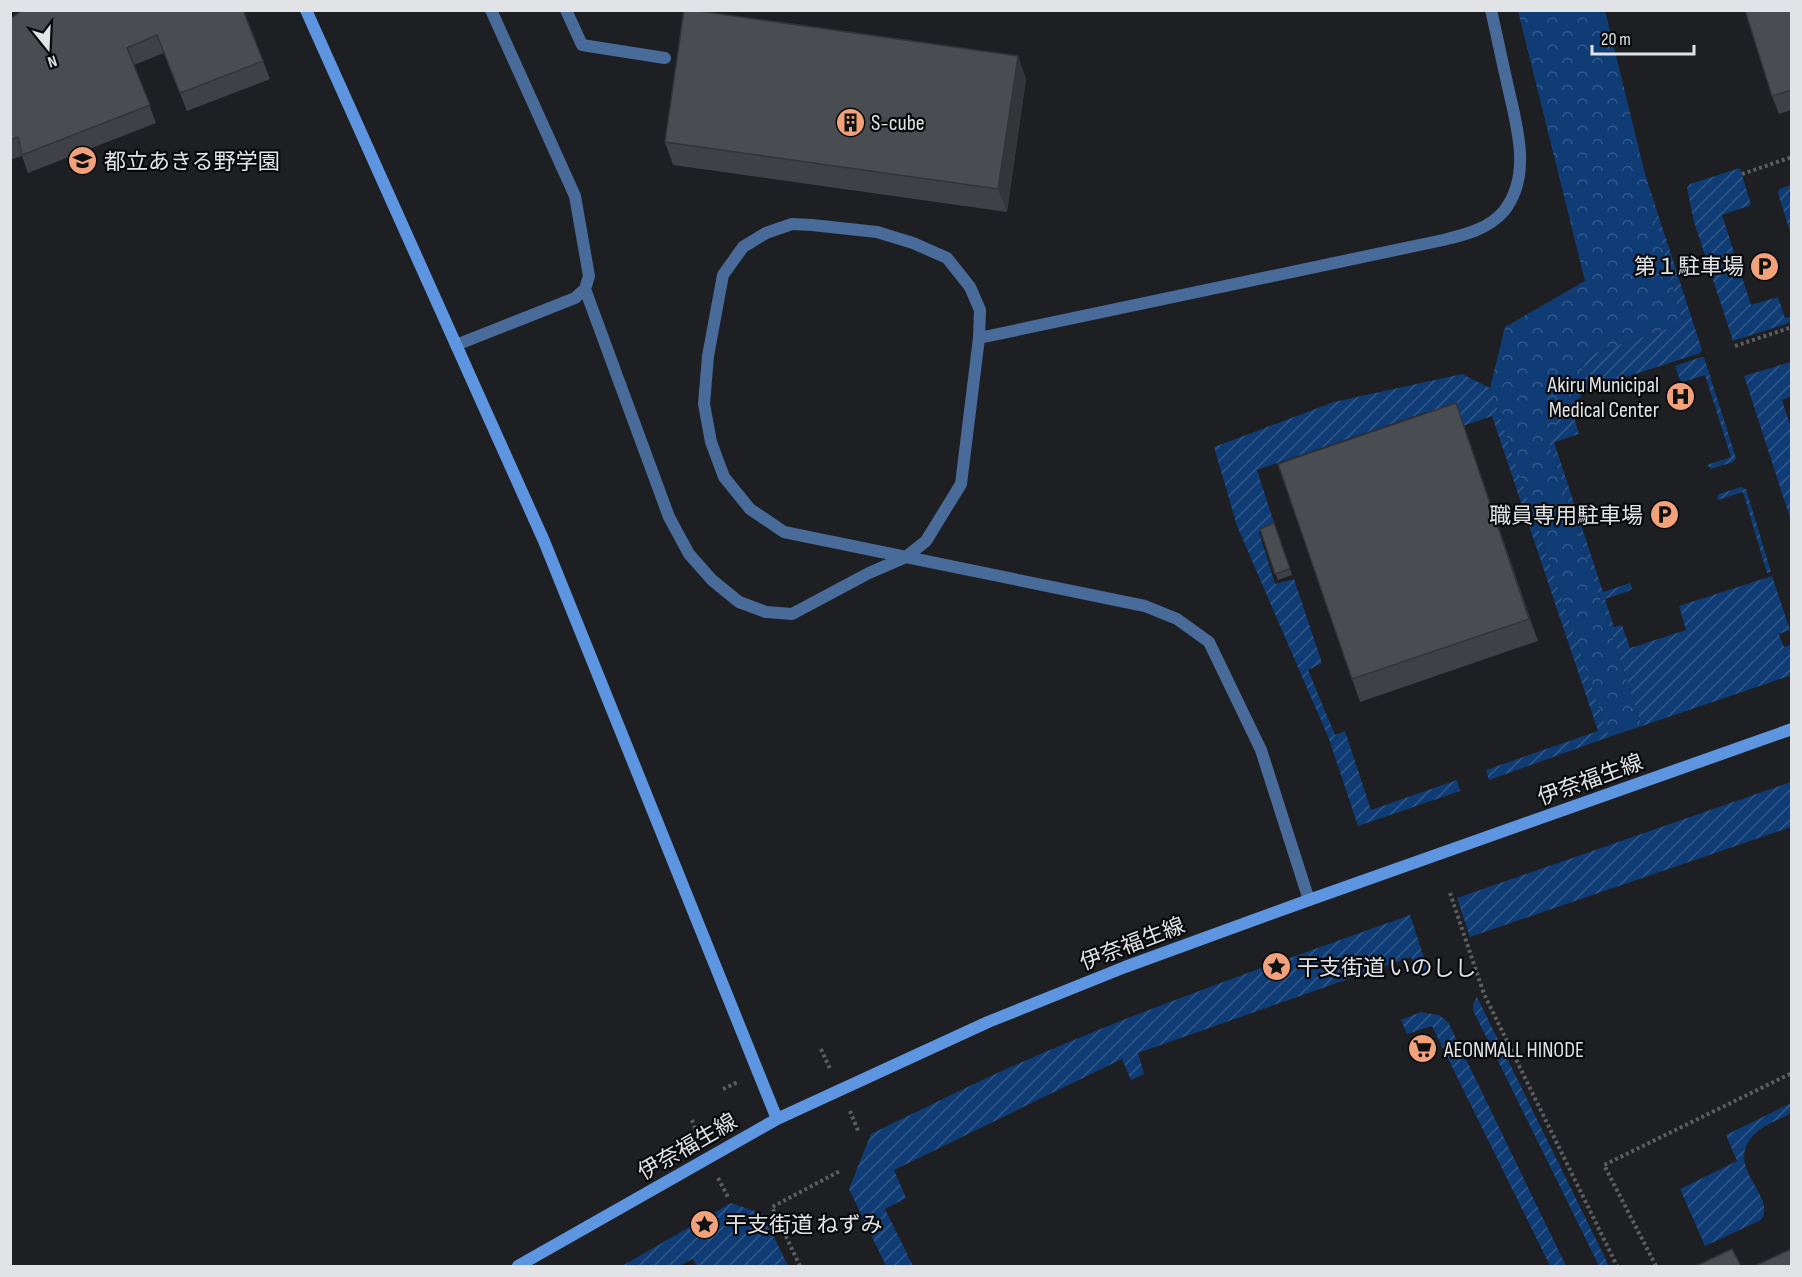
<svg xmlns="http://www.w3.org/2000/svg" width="1802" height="1277" viewBox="0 0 1802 1277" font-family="'Sofia Sans Condensed','Noto Sans JP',sans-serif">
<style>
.forest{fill:url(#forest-crowns)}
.garden{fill:url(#garden-furrows)}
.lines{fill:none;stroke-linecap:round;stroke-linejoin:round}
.path{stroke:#5b5d61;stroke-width:4;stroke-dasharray:3 3;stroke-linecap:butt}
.lane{stroke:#496b9a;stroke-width:12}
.secondary{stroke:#5e95e1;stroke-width:12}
.wall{fill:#3f4146}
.shaded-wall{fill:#333539}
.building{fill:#494c51;stroke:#333539;stroke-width:1.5}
.labels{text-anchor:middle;stroke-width:4.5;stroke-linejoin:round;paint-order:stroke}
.poi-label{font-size:22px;fill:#e1e3e6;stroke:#08090b;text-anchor:start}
.street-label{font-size:22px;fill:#e1e3e6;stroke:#08090b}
</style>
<defs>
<pattern id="forest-crowns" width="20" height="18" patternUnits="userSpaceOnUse" patternTransform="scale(1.5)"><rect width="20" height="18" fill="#103c75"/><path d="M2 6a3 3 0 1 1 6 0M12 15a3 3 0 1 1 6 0" fill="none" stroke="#325889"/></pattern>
<pattern id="garden-furrows" width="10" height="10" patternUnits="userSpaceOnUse" patternTransform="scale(1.5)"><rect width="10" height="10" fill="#103c75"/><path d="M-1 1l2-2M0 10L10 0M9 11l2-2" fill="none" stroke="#325889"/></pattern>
</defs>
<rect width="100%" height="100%" fill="#1d1f23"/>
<path class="forest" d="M 1518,11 L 1605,11 L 1682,324 L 1589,355 L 1548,440 L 1642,726 L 1609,737 L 1490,388 L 1505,327 L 1585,281 Z"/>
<path class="garden" d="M 1740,168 L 1751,205 L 1722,215 L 1751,305 L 1778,297 L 1785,318 L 1791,317 L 1792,322 L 1733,341 L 1694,222 L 1687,188 L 1690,184 Z
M 1644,171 L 1702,350 L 1700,353 L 1586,390 C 1571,406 1572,413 1579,434 L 1554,442 L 1603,592 L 1630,583 L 1632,588 L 1629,591 L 1605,599 L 1614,627 L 1622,625 L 1630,648 L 1686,630 L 1679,606 L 1772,576 L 1790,630 L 1779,634 L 1784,647 L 1791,645 L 1792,675 L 1642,726 L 1548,440 L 1589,355 L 1682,324 Z
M 1791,185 L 1791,191 L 1789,192 L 1791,201 L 1791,235 L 1778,193 L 1779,189 Z
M 1701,357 L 1704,357 L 1736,458 L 1733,462 L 1711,469 L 1707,465 L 1731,457 L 1705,375 L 1683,382 L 1680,380 L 1675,366 Z
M 1791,362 L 1791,396 L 1782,400 L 1791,428 L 1791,521 L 1744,376 Z
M 1462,374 L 1490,388 L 1609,737 L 1489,780 L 1486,770 L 1598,731 L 1492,416 L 1434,436 L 1426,412 L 1257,470 L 1275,526 L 1259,532 L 1275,584 L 1294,579 L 1322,663 L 1308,670 L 1335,735 L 1345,731 L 1371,810 L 1457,780 L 1460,791 L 1358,826 L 1329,739 L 1237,526 L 1214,447 L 1334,402 Z
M 1741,487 L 1746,489 L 1771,572 L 1767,573 L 1743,492 L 1718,500 L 1717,498 L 1719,494 Z
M 1791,782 L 1791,827 L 1470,937 L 1457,898 Z
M 1410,915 L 1427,967 L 1424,975 L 1419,976 L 1411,957 L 1138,1053 L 1144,1074 L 1131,1080 L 1122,1059 L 894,1170 L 906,1198 L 885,1209 L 913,1266 L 886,1266 L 849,1189 L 871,1134 C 912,1114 952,1094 993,1075 C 1129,1013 1270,965 1410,915 Z
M 1477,997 L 1609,1266 L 1599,1266 L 1473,1010 L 1473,1004 Z
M 1421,1012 L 1439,1015 L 1448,1022 L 1566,1266 L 1550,1266 L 1432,1026 L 1407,1034 L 1401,1020 Z
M 1791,1103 L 1791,1113 C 1781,1119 1767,1124 1758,1131 C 1718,1165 1779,1195 1761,1220 L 1705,1246 L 1680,1189 L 1737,1161 L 1726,1135 Z
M 731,1203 L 763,1214 L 788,1266 L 697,1266 L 692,1259 L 679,1266 L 622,1266 Z"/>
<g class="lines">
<path class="path" d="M 1742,174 L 1792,157
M 1735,346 L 1792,327
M 1450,893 L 1484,994 L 1617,1266
M 821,1049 L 830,1069
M 723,1089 L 738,1082
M 850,1111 L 859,1133
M 692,1120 L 699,1139
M 718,1178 L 728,1197
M 800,1266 L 772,1207 L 840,1171
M 1656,1266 L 1604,1165 L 1792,1073"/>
<path class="lane" d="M 566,10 L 582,45 L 665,58
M 585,289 L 669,517 L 689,554 L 712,580 L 739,602 L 766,612 L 792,614 L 869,573 L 906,557 L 926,541 L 961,484 L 979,338 L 980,310 L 970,287 L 947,258 L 913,243 L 877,232 L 812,225 L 792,224 L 766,233 L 743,247 L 723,275 L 708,356 L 704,404 L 711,442 L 724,477 L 750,509 L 784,532 L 906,557 L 1145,606 L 1177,619 L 1209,642 L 1261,750 L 1309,900
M 979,338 L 1443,240 C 1464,235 1489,229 1504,211 C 1532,175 1517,127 1508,87 C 1502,61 1497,36 1491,10
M 456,345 L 575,298 L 585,289 L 589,276 L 575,196 L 491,10"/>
<path class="secondary" d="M 306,10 L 544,541 L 777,1119
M 518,1266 L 777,1119 L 988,1022 L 1125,967 L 1309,900 L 1792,729"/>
</g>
<path class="wall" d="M 20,10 L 243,10 L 270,79 L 187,111 L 164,53 L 134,65 L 156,123 L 28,173 L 22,156 L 10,160 L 10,19 L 21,12 Z
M 1161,10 L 1233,10 L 1161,12 Z
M 1791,10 L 1791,110 L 1779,114 L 1772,96 Z
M 1018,56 L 1026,79 L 1007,212 L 673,165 L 665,142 Z
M 1456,403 L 1538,641 L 1360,702 L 1352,679 Z
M 1274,523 L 1292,575 L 1278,580 L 1260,529 Z"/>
<path class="shaded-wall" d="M 1018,56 L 1026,79 L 1007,212 L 998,189 Z
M 1456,403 L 1464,426 L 1538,641 L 1529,619 Z"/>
<path class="building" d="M 23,10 L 243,10 L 263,61 L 180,93 L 157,35 L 127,48 L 150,105 L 22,155 L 18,137 L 10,140 L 10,19 Z
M 684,10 L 692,10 L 1018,56 L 998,189 L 665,142 Z
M 1745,10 L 1791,10 L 1791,90 L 1772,96 Z
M 1456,403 L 1529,619 L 1352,679 L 1278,464 Z
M 1274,523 L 1290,569 L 1275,574 L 1260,529 Z
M 1732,1249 L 1741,1266 L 1696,1266 Z
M 1791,1249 L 1791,1266 L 1755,1266 Z"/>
<defs>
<symbol id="building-disc" viewBox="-11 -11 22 22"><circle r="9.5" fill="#f1a27b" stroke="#08090b"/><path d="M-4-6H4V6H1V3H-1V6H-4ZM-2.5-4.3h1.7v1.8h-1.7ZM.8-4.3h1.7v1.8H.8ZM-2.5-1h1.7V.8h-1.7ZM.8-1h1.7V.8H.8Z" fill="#111"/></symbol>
<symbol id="school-disc" viewBox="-11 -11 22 22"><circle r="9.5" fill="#f1a27b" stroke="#08090b"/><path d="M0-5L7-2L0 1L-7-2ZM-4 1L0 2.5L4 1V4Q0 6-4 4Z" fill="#111"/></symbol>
<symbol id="parking-disc" viewBox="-11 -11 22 22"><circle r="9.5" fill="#f1a27b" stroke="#08090b"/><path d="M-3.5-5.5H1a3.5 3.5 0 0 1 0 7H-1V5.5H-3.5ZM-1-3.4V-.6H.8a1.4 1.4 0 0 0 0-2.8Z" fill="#111"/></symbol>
<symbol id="hospital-disc" viewBox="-11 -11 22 22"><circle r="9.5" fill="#f1a27b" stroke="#08090b"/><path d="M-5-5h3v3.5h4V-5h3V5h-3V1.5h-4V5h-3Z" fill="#111"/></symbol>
<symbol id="sight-disc" viewBox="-11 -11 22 22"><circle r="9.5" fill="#f1a27b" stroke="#08090b"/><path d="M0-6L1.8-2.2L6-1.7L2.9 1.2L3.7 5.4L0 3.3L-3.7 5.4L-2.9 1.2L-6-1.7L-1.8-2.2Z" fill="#111"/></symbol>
<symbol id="supermarket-disc" viewBox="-11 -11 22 22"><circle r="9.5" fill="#f1a27b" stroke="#08090b"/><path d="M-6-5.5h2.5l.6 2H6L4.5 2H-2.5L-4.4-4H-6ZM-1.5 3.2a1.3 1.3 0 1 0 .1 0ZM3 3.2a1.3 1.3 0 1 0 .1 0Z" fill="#111"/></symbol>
</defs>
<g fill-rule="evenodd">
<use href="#building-disc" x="834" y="106" width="33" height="33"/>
<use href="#school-disc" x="66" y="144" width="33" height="33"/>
<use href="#parking-disc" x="1748" y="250" width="33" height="33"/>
<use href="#hospital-disc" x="1664" y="380" width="33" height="33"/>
<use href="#parking-disc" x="1648" y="498" width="33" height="33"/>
<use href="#sight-disc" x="1260" y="950" width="33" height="33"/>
<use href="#supermarket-disc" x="1406" y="1032" width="33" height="33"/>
<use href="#sight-disc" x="688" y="1208" width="33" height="33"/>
</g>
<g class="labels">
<g class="poi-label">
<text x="871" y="130">S-cube</text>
<text x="104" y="169">都立あきる野学園</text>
<text x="1744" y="274" text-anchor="end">第１駐車場</text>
<text x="1659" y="392" text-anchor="end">Akiru Municipal<tspan x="1659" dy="25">Medical Center</tspan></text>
<text x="1643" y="523" text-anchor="end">職員専用駐車場</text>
<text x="1297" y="975">干支街道 いのしし</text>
<text x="1444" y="1057">AEONMALL HINODE</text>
<text x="725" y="1232">干支街道 ねずみ</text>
</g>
<g class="street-label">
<text transform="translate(1590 779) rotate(-20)" y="8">伊奈福生線</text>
<text transform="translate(1132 943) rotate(-21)" y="8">伊奈福生線</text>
<text transform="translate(687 1146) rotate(-30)" y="8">伊奈福生線</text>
</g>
</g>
<rect width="1802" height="1277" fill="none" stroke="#e1e3e6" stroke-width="24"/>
<g transform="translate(48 48) rotate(162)" stroke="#08090b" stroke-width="4.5" paint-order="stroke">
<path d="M0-4.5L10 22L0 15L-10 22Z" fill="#e1e3e6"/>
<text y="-9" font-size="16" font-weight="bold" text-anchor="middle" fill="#e1e3e6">N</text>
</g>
<path d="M1592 45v9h102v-9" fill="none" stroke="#e1e3e6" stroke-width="3"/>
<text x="1601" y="45" font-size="18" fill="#e1e3e6" stroke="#08090b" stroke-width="4.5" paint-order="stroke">20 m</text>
</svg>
